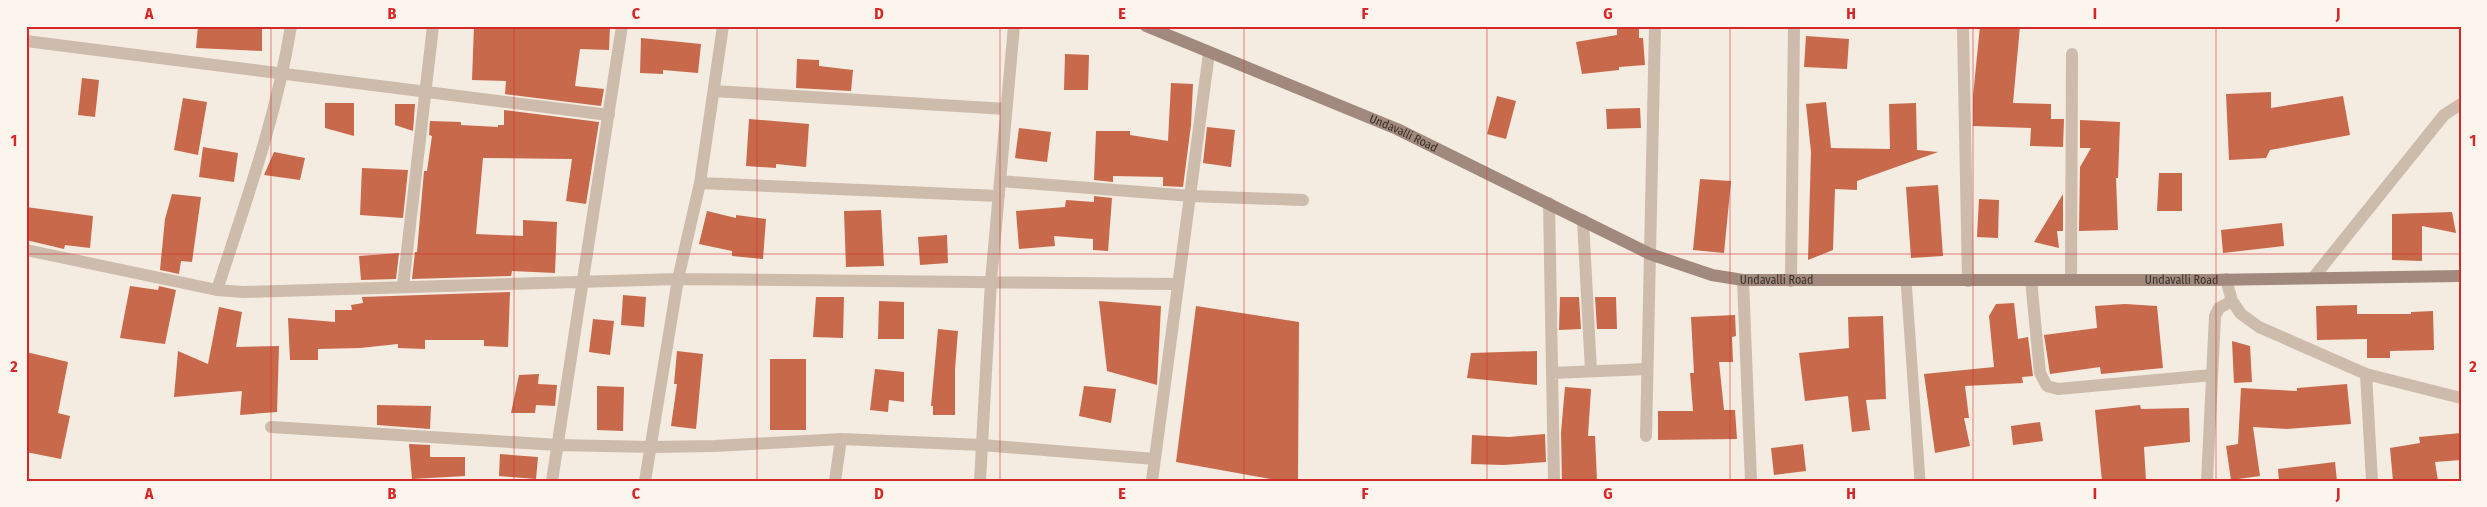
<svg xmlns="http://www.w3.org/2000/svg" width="2487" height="507" viewBox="0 0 2487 507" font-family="'Fira Sans Condensed',sans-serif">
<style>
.building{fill:#c8694b}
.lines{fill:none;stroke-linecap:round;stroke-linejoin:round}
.service{stroke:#cdbbac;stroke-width:11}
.minor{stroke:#cdbbac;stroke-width:12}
.secondary{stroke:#a18a7d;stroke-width:12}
.grid{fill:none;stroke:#d62828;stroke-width:1;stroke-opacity:0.55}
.labels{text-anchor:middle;stroke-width:4;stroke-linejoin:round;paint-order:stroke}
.street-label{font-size:12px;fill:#3b302b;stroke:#fbf5ee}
.neatline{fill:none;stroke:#d62828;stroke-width:2}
.grid-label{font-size:16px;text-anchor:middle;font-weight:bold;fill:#d62828}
</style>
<rect width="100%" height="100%" fill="#f4ebe1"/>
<path class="building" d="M 198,26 L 262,26 L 262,51 L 196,48 Z
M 474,26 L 610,26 L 609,50 L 580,49 L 575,86 L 604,89 L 601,106 L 505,94 L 506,81 L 472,80 Z
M 1617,26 L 1639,26 L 1639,38 L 1643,38 L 1645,65 L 1619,67 L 1619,70 L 1582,74 L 1576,42 L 1617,35 Z
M 1980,26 L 2020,26 L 2013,103 L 2051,104 L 2051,119 L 2064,119 L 2063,147 L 2030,146 L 2031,128 L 1973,126 L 1973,96 Z
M 1806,36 L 1849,39 L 1847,69 L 1804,67 Z
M 641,38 L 701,44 L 698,73 L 663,70 L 663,74 L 640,73 Z
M 1065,54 L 1089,55 L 1088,90 L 1064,90 Z
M 797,59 L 819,60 L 819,66 L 853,70 L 851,91 L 796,88 Z
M 82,78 L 99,80 L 95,117 L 78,115 Z
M 1171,83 L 1193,84 L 1191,125 L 1183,187 L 1163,186 L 1163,177 L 1113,176 L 1113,182 L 1094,180 L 1096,131 L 1130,131 L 1130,135 L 1168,141 Z
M 2271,92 L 2271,108 L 2343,96 L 2350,135 L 2270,150 L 2266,158 L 2229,160 L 2226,94 Z
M 1497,96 L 1516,101 L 1506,139 L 1487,134 Z
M 183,98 L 207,102 L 198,155 L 174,150 Z
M 1826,102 L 1831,148 L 1890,149 L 1889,104 L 1916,103 L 1917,150 L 1938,152 L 1857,181 L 1857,190 L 1835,189 L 1833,250 L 1808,260 L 1811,152 L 1806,104 Z
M 325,103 L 354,103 L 354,136 L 325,128 Z
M 395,104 L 415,104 L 413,131 L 395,125 Z
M 1640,108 L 1641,128 L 1607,129 L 1606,109 Z
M 504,110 L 599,122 L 586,204 L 566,201 L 572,159 L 483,158 L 476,234 L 523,236 L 523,220 L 557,222 L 555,273 L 512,271 L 511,276 L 412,279 L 415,252 L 417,252 L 424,171 L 427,171 L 432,136 L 429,135 L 430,121 L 461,122 L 461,125 L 498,127 L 498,125 L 504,125 Z
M 749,119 L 809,124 L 806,167 L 776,164 L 776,168 L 746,166 Z
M 2080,120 L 2120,122 L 2118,178 L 2116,178 L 2118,230 L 2079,231 L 2080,167 L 2091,148 L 2080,148 Z
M 1207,127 L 1235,130 L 1231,167 L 1203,163 Z
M 1019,128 L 1051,132 L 1047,162 L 1015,158 Z
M 203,147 L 238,153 L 234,182 L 199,177 Z
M 274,152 L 305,158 L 300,180 L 264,175 Z
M 362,168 L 408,170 L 403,218 L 360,215 Z
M 2159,173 L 2182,173 L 2182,211 L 2157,211 Z
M 1700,179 L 1731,181 L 1724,253 L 1693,250 Z
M 1938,185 L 1943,256 L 1911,258 L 1906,187 Z
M 172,194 L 201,197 L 192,262 L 181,261 L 179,274 L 160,270 L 165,219 Z
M 2063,194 L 2063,231 L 2057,231 L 2059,248 L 2034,242 Z
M 1094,196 L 1112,198 L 1108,251 L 1093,250 L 1093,239 L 1054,236 L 1055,246 L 1019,249 L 1016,211 L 1065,207 L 1066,200 L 1094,202 Z
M 1979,199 L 1999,200 L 1998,238 L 1977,237 Z
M 26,207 L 93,216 L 90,248 L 65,245 L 64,249 L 26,240 Z
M 881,210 L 884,266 L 846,267 L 844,211 Z
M 707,211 L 736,218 L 736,215 L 766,219 L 763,259 L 732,256 L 732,251 L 699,244 Z
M 2452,212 L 2456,233 L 2422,226 L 2422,261 L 2392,260 L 2392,214 Z
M 2282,223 L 2284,246 L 2223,253 L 2221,230 Z
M 947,235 L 948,263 L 920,265 L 918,237 Z
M 399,253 L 396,279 L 361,280 L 359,256 Z
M 130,286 L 158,290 L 159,286 L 176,290 L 165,344 L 120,338 Z
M 510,292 L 508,347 L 484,346 L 484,340 L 425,340 L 425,349 L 398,348 L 398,344 L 360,348 L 318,349 L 318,360 L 290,360 L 288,318 L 335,322 L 335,310 L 352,310 L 351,305 L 363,303 L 362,297 Z
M 623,295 L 646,297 L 644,327 L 621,325 Z
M 816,297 L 844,297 L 843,338 L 813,337 Z
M 1560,297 L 1579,297 L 1581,329 L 1559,330 Z
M 1595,297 L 1616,297 L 1617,329 L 1597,329 Z
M 879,301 L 904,302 L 904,339 L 878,339 Z
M 1099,301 L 1161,306 L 1157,385 L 1107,371 Z
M 2014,303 L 2018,339 L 2028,337 L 2033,376 L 2022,377 L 2023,383 L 1965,386 L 1969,418 L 1964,418 L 1970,446 L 1935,453 L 1924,374 L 1994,367 L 1989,316 L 1996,304 Z
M 2125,304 L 2157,306 L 2163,368 L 2101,374 L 2100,367 L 2050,374 L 2044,335 L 2097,328 L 2095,306 Z
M 2357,305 L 2357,314 L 2411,314 L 2411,312 L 2433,311 L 2434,350 L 2390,351 L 2390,358 L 2367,358 L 2367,339 L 2317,340 L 2316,306 Z
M 1196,306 L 1299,322 L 1298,481 L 1282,481 L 1176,462 Z
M 219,307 L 242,312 L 236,347 L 279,346 L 277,412 L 240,415 L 242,391 L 174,397 L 178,351 L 208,364 Z
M 1735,315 L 1736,336 L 1732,337 L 1733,362 L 1719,362 L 1724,410 L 1735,410 L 1737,439 L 1658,440 L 1658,411 L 1693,411 L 1690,373 L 1694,373 L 1691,317 Z
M 1883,316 L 1886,399 L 1866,400 L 1870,430 L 1852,432 L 1848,396 L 1805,401 L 1799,353 L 1849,348 L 1848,317 Z
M 593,319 L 614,321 L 610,355 L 589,352 Z
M 938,329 L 958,331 L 955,369 L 955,415 L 933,415 L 933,406 L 931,406 Z
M 2232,341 L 2250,346 L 2252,382 L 2234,383 Z
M 677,351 L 703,354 L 696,429 L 671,426 L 677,384 L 674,384 Z
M 1537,351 L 1537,385 L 1467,378 L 1471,353 Z
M 26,352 L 68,362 L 58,413 L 70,416 L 61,459 L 26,452 Z
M 770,359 L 806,359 L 806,430 L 770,430 Z
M 875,369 L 904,372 L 904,402 L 889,400 L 888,412 L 870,410 Z
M 539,374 L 538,384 L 557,385 L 555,406 L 536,405 L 535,413 L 511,413 L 519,375 Z
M 2347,384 L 2351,424 L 2287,429 L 2253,427 L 2260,476 L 2231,480 L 2226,446 L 2238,444 L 2241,388 L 2297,391 L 2297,388 Z
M 597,386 L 624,387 L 623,431 L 597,430 Z
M 1084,386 L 1116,389 L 1111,423 L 1079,416 Z
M 1565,387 L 1591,389 L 1588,436 L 1595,436 L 1597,481 L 1562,481 L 1561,432 Z
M 377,405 L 431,406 L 430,429 L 377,425 Z
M 2140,405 L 2141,409 L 2189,408 L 2190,442 L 2144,447 L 2146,481 L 2102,481 L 2095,410 Z
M 2040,422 L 2043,441 L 2013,445 L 2011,426 Z
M 2461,433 L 2461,460 L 2435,462 L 2438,481 L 2393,481 L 2390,448 L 2420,443 L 2419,437 Z
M 1545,434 L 1546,462 L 1503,465 L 1471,464 L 1472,435 L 1509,437 Z
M 409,444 L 430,445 L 430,457 L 465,457 L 465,476 L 412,479 Z
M 1803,444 L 1806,471 L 1774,475 L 1771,448 Z
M 500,454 L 538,457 L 536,479 L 499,476 Z
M 2335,462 L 2337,481 L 2279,481 L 2278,469 Z"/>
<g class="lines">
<path class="service" d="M 1906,280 L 1920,481"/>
<path class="minor" d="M 1963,29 L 1968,281
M 26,41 L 609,115
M 714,91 L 1006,109
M 1000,181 L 1192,196 L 1303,200
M 700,183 L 999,196
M 1549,203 L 1554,481
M 1583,220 L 1591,371
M 26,250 L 217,290 L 243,292 L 678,279 L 1178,284
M 2313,278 L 2444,115 L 2461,104
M 2226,279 L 2232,301 L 2241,314 L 2259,327 L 2366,374 L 2461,398
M 1743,280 L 1751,481
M 2031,280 L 2040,373 L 2047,386 L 2058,389 L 2212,375
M 2071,280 L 2072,54
M 1791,281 L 1794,26
M 403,286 L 433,26
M 217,290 C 246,201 276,119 291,26
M 1552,373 L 1647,369
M 2366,374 L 2372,481
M 271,427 L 558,445 L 651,447 L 715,446 L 841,439 L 982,445 L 1155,459
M 1646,436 L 1655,26
M 552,481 L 622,26
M 645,481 L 678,279 L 700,183 L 723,26
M 835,481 L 841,439
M 980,481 L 991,281 L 1014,26
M 1152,481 L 1209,53
M 2207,481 L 2215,316 L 2219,308 L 2232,301"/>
<path class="secondary" id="s1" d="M 1146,26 L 1397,129 L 1650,254 L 1712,275 L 1743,280 L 2209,280 L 2461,276"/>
</g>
<path class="grid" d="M 271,26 L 271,481M 514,26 L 514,481M 757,26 L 757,481M 1000,26 L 1000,481M 1244,26 L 1244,481M 1487,26 L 1487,481M 1730,26 L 1730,481M 1973,26 L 1973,481M 2216,26 L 2216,481M 26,254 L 2461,254"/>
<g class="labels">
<g class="street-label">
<text dy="4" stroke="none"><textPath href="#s1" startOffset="279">Undavalli Road</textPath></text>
<text dy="4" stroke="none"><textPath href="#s1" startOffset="684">Undavalli Road</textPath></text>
<text dy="4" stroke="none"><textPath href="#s1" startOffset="1089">Undavalli Road</textPath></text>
</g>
</g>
<rect width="2487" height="507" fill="none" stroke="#fbf5ee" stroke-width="55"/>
<rect x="28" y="28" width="2432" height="452" class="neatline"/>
<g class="grid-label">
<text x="149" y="19">A</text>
<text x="392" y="19">B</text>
<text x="636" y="19">C</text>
<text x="879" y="19">D</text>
<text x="1122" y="19">E</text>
<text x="1365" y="19">F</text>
<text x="1608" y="19">G</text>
<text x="1851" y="19">H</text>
<text x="2095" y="19">I</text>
<text x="2338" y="19">J</text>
<text x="14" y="146">1</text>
<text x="2473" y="146">1</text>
<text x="14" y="372">2</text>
<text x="2473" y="372">2</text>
<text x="149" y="499">A</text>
<text x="392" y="499">B</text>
<text x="636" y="499">C</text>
<text x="879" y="499">D</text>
<text x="1122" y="499">E</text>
<text x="1365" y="499">F</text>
<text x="1608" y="499">G</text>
<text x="1851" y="499">H</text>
<text x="2095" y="499">I</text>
<text x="2338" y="499">J</text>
</g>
</svg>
